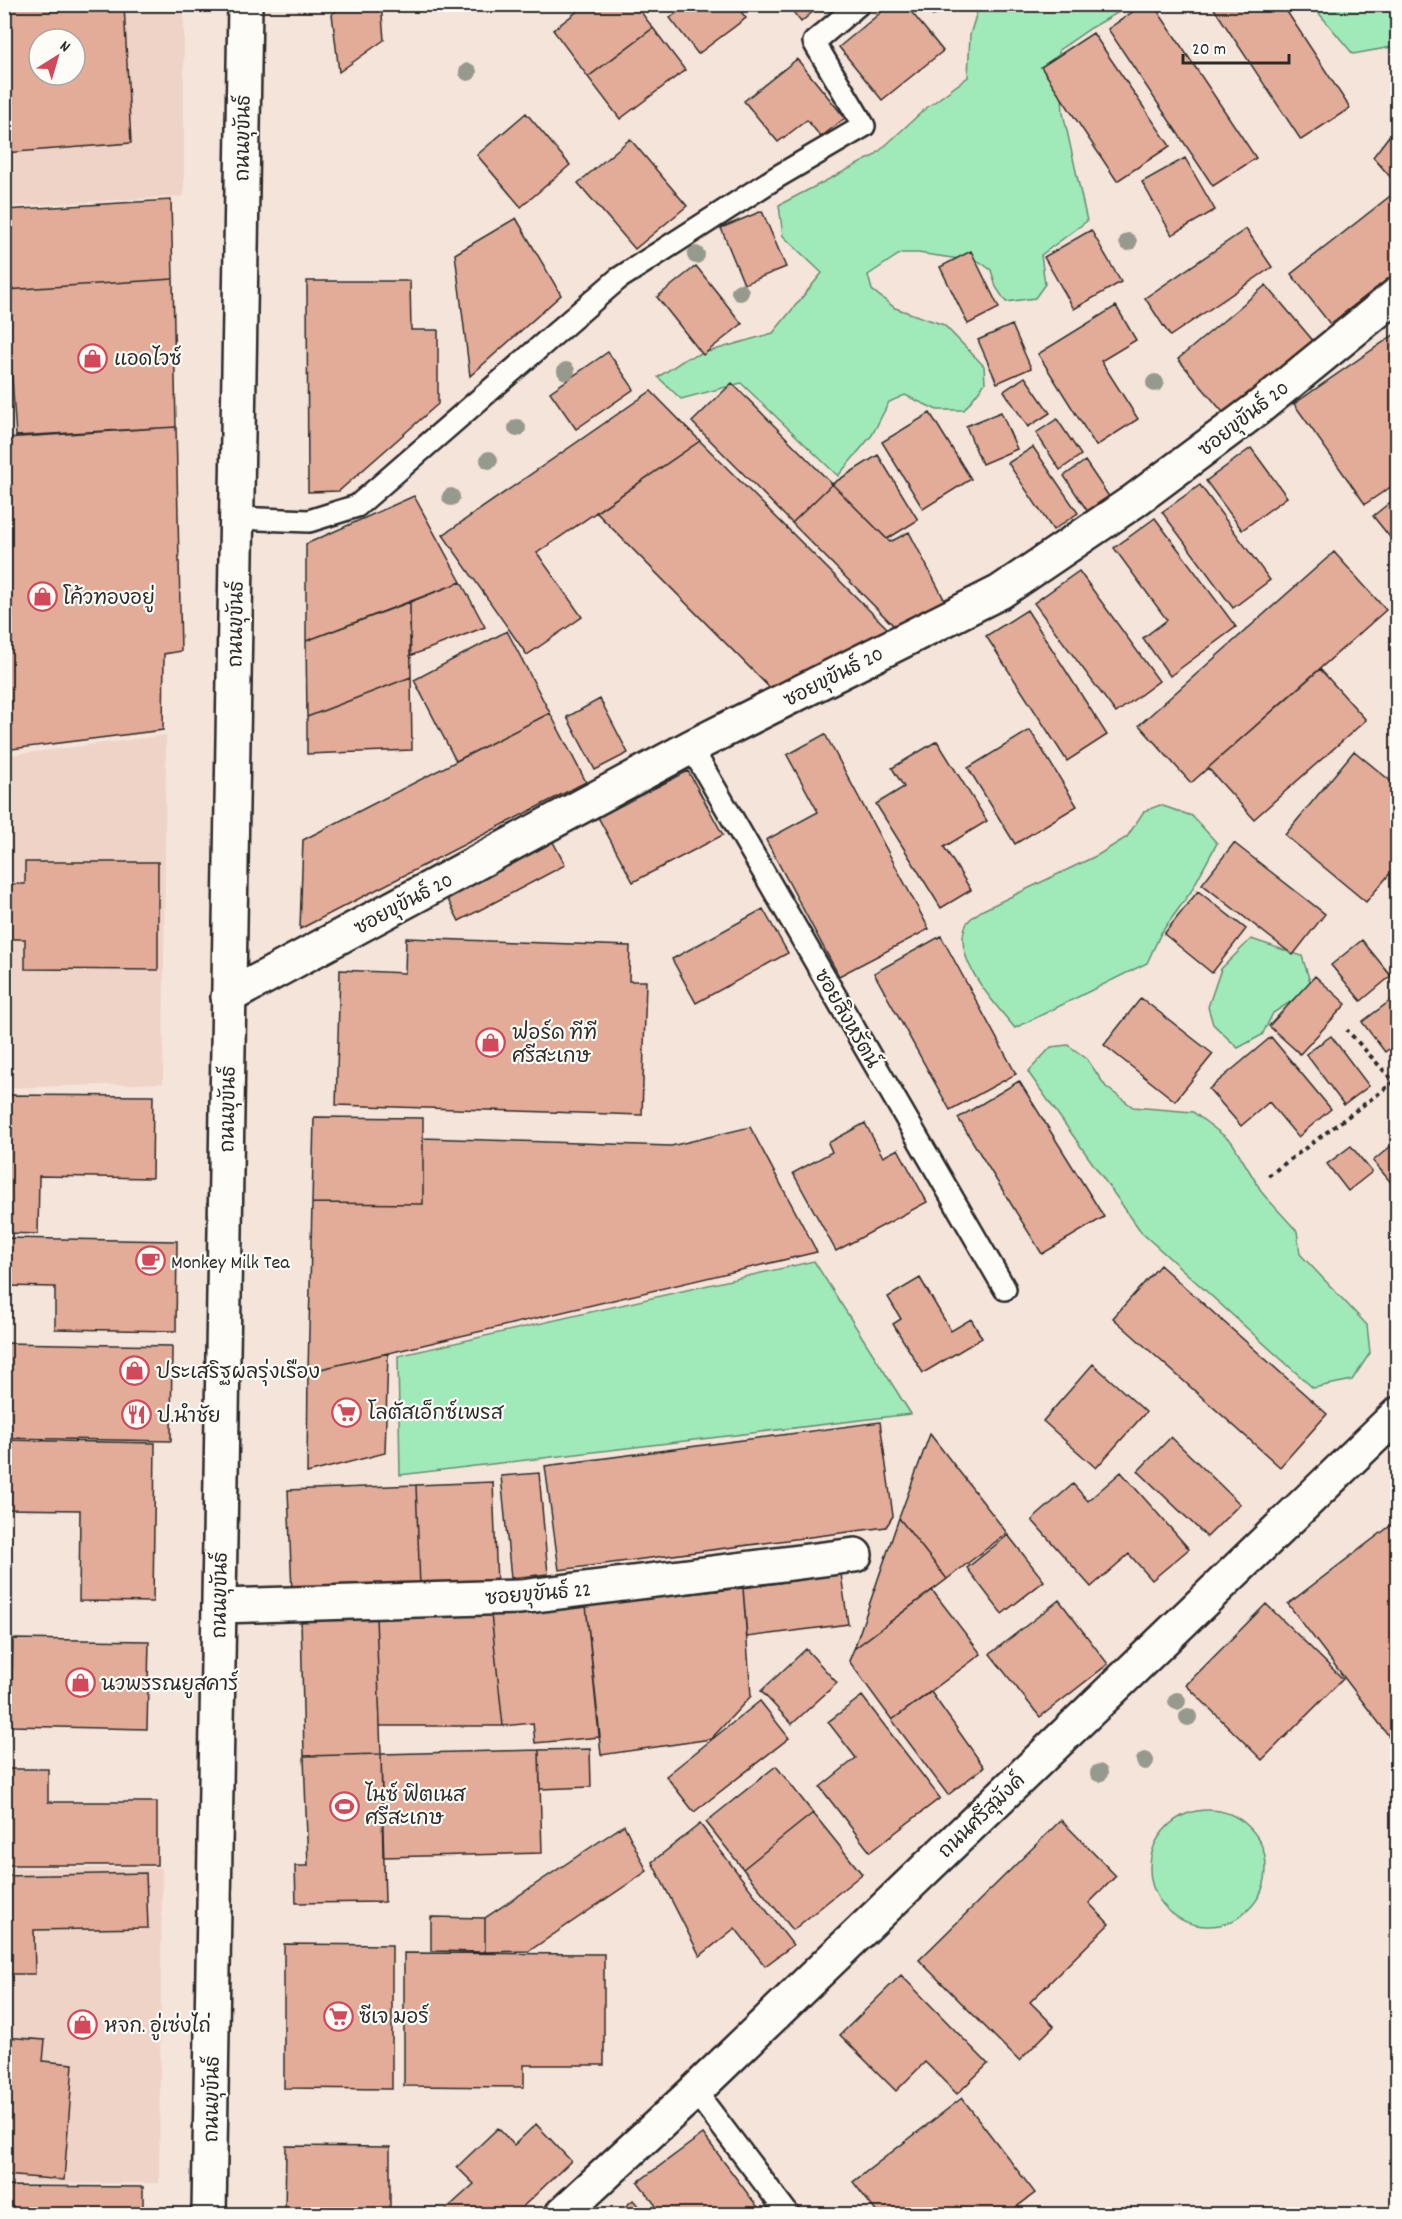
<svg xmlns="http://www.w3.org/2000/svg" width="1402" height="2219" viewBox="0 0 1402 2219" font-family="Dekko,'Playpen Sans Thai',sans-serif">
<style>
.built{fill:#efd3c6;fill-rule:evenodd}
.green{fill:#a0eab9;stroke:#668a72;stroke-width:1.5}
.building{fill:#e2ac98;stroke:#2b2b2b;stroke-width:1.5;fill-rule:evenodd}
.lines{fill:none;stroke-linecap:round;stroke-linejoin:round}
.lane-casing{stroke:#2b2b2b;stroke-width:26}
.street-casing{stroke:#2b2b2b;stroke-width:38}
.secondary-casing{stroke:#2b2b2b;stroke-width:38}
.primary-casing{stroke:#2b2b2b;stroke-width:38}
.path{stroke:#2b2b2b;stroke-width:4;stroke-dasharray:4.5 4.5;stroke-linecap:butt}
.lane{stroke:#fdfcf7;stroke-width:21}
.street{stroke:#fdfcf7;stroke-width:33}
.secondary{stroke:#fdfcf7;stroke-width:33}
.primary{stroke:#fdfcf7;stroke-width:33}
.tree{fill:#96998d}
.labels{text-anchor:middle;stroke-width:4.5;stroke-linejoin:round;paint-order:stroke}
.street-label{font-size:20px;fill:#2b2b2b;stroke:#fdfcf7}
.poi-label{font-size:20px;fill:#2b2b2b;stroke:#fdfcf7;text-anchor:start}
</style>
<rect width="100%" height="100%" fill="#f5e4da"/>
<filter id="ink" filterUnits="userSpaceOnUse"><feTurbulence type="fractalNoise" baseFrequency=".0167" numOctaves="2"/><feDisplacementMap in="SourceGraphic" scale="12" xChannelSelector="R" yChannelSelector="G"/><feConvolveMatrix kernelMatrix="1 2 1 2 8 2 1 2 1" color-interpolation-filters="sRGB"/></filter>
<g filter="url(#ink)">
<path class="built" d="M 5,5 L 184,5 L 184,196 L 5,207 ZM 39,39 L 75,39 L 75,75 L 39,75 Z
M 166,735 L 163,1083 L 5,1088 L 4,756 Z
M 4,1868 L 162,1868 L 159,2183 L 5,2184 Z"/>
<path class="green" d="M 979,5 L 1131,5 L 1091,28 L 1059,50 L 1063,113 L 1087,221 L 1041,255 L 1045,284 L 1035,298 L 1006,302 L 996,287 L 991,270 L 980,262 L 918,253 L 901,253 L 868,275 L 872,290 L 895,308 L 944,325 L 984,366 L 985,383 L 964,410 L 937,410 L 905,395 L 889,402 L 872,435 L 838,476 L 741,383 L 681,399 L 658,377 L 687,358 L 773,333 L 822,273 L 783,236 L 779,205 L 874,156 L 925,109 L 968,77 L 970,35 Z
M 1312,5 L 1395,5 L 1398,8 L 1397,46 L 1353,54 Z
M 1160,805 L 1192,816 L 1217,843 L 1190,893 L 1161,933 L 1147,963 L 1015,1028 C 996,1005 949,956 967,923 C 969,919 976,915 981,911 L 1098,855 L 1127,837 L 1144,811 Z
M 1251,939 L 1302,956 L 1312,988 L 1273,1013 L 1262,1035 L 1238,1048 L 1213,1024 L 1208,1007 L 1221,969 Z
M 1068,1045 L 1087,1059 L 1106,1087 L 1133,1107 L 1193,1112 L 1232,1142 L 1263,1194 L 1297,1231 L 1300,1254 L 1367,1325 L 1370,1353 L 1352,1380 L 1313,1388 L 1142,1233 L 1028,1072 L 1051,1047 Z
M 814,1261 L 911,1414 L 400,1475 L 398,1356 Z
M1150 1868a58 58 0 1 1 116 0a58 58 0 1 1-116 0Z"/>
<path class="building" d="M 4,4 L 124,4 L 131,143 L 4,153 ZM 39,39 L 75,39 L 75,75 L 39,75 Z
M 346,4 L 381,4 L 384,40 L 339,72 L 332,14 Z
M 587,4 L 635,4 L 653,28 L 588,77 L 553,30 Z
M 688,4 L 735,4 L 746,18 L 698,54 L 670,18 Z
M 787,4 L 822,4 L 801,22 Z
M 891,4 L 905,4 L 943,51 L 882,100 L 839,47 Z
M 923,4 L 948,4 L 933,16 Z
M 1144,4 L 1153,4 L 1256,158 L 1213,186 L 1108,29 Z
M 1211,4 L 1282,4 L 1350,108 L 1301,140 Z
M 653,28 L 685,70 L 620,119 L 588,77 Z
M 1093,33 L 1170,146 L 1117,181 L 1041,67 Z
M 797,59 L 845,118 L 821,137 L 807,120 L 778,142 L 744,101 Z
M 526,113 L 570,165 L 521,207 L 477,155 Z
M 1398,125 L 1398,146 L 1389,136 Z
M 1389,136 L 1398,146 L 1398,186 L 1373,157 Z
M 630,139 L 687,206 L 635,249 L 578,183 Z
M 1185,158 L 1215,210 L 1172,235 L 1142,182 Z
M 1394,193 L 1398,197 L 1398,271 L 1330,324 L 1291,274 Z
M 171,200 L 173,279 L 6,290 L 4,210 Z
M 762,211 L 786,267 L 744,284 L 721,228 Z
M 516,218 L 561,295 L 470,376 L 455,254 Z
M 1246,229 L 1272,267 L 1170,336 L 1145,298 Z
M 1091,230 L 1121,282 L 1074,309 L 1044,257 Z
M 971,251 L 999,308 L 968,324 L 940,267 Z
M 696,266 L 742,324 L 703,355 L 657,297 Z
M 173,279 L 176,427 L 16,436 L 6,290 Z
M 307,281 L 410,281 L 411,330 L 438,330 L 438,404 L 339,491 L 308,492 Z
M 1266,285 L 1315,343 L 1227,417 L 1178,359 Z
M 1116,306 L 1136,340 L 1101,361 L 1138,419 L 1096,446 L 1038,354 Z
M 1012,325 L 1031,368 L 997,383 L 978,340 Z
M 1398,332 L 1398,482 L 1365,504 L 1294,404 Z
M 608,352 L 634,389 L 576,429 L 550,392 Z
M 1025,377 L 1050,413 L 1028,427 L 1004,391 Z
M 732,383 L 832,484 L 792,523 L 692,422 Z
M 651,391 L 700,441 L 537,553 L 582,617 L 527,655 L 443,535 Z
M 1001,412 L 1017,449 L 982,464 L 966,426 Z
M 930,413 L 971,479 L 923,509 L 882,442 Z
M 1057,419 L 1081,455 L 1060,470 L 1036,433 Z
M 176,427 L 181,651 L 164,654 L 163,730 L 4,750 L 4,438 Z
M 700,441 L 889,630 L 770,688 L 596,512 Z
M 1033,447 L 1078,513 L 1053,530 L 1008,463 Z
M 1251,448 L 1287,497 L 1242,530 L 1206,481 Z
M 878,455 L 918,520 L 887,539 L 832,484 Z
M 1085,461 L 1110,498 L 1088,512 L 1064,476 Z
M 832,484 L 890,542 L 909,532 L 945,601 L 895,627 L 792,523 Z
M 1200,485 L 1270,580 L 1233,608 L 1162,512 Z
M 414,496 L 461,582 L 306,641 L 306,544 Z
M 1398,496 L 1398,537 L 1393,541 L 1373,516 Z
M 1155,518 L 1236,627 L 1170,676 L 1143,638 L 1167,620 L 1114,548 Z
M 1334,552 L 1386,610 L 1191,783 L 1139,725 Z
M 1079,571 L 1159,681 L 1116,713 L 1034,603 Z
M 461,582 L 485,627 L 410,656 L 410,602 Z
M 410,602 L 411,677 L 307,717 L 306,641 Z
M 1027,610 L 1107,735 L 1067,761 L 986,636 Z
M 507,631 L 550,713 L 456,761 L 414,680 Z
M 1320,669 L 1366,720 L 1254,819 L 1208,768 Z
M 411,677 L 412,750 L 307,754 L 307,717 Z
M 600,699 L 628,753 L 595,770 L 567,717 Z
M 550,713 L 586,782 L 300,929 L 303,840 Z
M 1030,730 L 1077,806 L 1015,844 L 968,768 Z
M 825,734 L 929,929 L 839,976 L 766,840 L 818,812 L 787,755 Z
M 937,741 L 987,821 L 944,847 L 971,890 L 941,908 L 876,804 L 904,787 L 892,768 Z
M 1354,751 L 1398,787 L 1398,864 L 1366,902 L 1285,835 Z
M 688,771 L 723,835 L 633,882 L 598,817 Z
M 552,840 L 565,865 L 459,921 L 446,896 Z
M 1234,843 L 1325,914 L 1293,955 L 1202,884 Z
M 25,862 L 158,862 L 158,970 L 25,969 L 25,939 L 4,939 L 4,884 L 25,884 Z
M 1198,891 L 1246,929 L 1212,973 L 1164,934 Z
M 763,909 L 788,953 L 696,1003 L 672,959 Z
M 941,936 L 1016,1074 L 950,1110 L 874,973 Z
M 406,938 L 630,946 L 629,981 L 646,981 L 642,1115 L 336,1105 L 340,970 L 405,973 Z
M 1362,940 L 1391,976 L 1361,1001 L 1331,965 Z
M 1315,976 L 1346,1004 L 1300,1054 L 1269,1026 Z
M 1398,995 L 1398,1047 L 1395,1044 L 1385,1052 L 1362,1022 Z
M 1141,998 L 1213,1054 L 1175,1101 L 1104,1045 Z
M 1331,1036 L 1369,1086 L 1344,1105 L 1306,1054 Z
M 1271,1037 L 1331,1109 L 1298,1137 L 1269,1102 L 1241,1126 L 1209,1089 Z
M 1019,1081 L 1104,1217 L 1042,1254 L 958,1118 Z
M 4,1095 L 153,1096 L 152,1178 L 39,1176 L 38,1234 L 4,1233 Z
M 314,1117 L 423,1118 L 423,1204 L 312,1203 Z
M 865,1123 L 883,1157 L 898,1149 L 927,1202 L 836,1251 L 793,1173 L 832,1152 L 828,1143 Z
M 750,1127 L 817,1252 L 308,1372 L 312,1203 L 423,1204 L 423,1138 L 671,1146 Z
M 1398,1140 L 1398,1191 L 1373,1161 Z
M 1351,1146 L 1372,1172 L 1348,1191 L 1327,1164 Z
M 4,1238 L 177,1241 L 176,1331 L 55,1329 L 55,1287 L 4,1286 Z
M 1160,1265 L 1327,1414 L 1280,1467 L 1113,1318 Z
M 920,1278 L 951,1331 L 971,1319 L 982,1338 L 923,1373 L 893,1324 L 901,1319 L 888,1297 Z
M 4,1343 L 172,1346 L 171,1441 L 4,1438 Z
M 388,1353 L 385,1453 L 307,1473 L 308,1372 Z
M 1093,1364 L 1146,1412 L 1096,1468 L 1043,1421 Z
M 880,1422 L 893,1516 L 886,1527 L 559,1570 L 545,1466 Z
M 930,1434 L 1007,1533 L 947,1579 L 899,1518 Z
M 1171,1437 L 1240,1504 L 1207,1537 L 1138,1471 Z
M 4,1440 L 155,1443 L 153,1602 L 79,1601 L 80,1510 L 4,1509 Z
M 1121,1472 L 1189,1549 L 1152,1580 L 1129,1554 L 1091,1587 L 1032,1520 L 1073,1484 L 1088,1501 Z
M 539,1473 L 548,1574 L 511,1578 L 501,1476 Z
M 493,1482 L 497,1585 L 420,1587 L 416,1485 Z
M 416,1485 L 420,1587 L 292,1592 L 288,1490 Z
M 899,1518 L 947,1579 L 854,1649 Z
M 1398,1520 L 1398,1748 L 1288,1604 Z
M 1008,1535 L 1044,1581 L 1002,1614 L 967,1568 Z
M 841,1574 L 848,1624 L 747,1637 L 743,1588 Z
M 743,1588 L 751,1696 L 711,1739 L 601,1755 L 586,1605 Z
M 932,1590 L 981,1654 L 892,1720 L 849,1661 L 854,1649 Z
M 1059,1600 L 1108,1664 L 1040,1717 L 990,1654 Z
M 1266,1604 L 1343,1679 L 1262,1760 L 1186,1685 Z
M 586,1605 L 600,1737 L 535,1743 L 533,1723 L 503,1726 L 491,1614 Z
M 491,1614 L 503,1726 L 380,1726 L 376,1617 Z
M 376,1617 L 381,1754 L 304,1756 L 301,1619 Z
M 4,1638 L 7,1638 L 5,1715 L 4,1715 Z
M 13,1639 L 149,1641 L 147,1729 L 11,1726 Z
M 806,1649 L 837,1683 L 792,1724 L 761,1691 Z
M 931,1692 L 984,1767 L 948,1795 L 892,1720 Z
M 862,1696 L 940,1798 L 870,1852 L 820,1787 L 856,1758 L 828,1722 Z
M 760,1701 L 789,1738 L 694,1812 L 666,1776 Z
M 590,1749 L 591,1787 L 540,1789 L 539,1750 Z
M 539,1750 L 542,1853 L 383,1857 L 381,1754 Z
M 381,1754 L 385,1902 L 296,1903 L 295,1866 L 308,1866 L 304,1756 Z
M 776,1766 L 813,1813 L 743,1869 L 706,1822 Z
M 4,1769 L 48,1769 L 48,1802 L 157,1802 L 157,1865 L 4,1865 Z
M 813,1813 L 862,1874 L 793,1930 L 743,1869 Z
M 1061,1820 L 1116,1876 L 1089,1903 L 1109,1924 L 1030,2002 L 1054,2026 L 1019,2061 L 919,1960 Z
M 700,1824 L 793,1945 L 765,1966 L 735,1928 L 700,1956 L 652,1862 Z
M 624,1825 L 647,1871 L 529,1951 L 485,1952 L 485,1918 Z
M 146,1873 L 148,1928 L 34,1930 L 35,1974 L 4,1974 L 4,1876 Z
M 431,1917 L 485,1918 L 485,1952 L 431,1951 Z
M 284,1944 L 392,1945 L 392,2089 L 284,2088 Z
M 404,1953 L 604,1954 L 604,2065 L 524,2065 L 524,2087 L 404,2086 Z
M 901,1975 L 988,2064 L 957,2094 L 925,2062 L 896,2091 L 840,2035 Z
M 4,2037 L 45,2040 L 43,2061 L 73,2064 L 64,2180 L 4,2175 Z
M 962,2098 L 1035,2193 L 1007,2214 L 878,2214 L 853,2182 Z
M 536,2124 L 571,2161 L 515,2214 L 441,2214 L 474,2184 L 457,2167 L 498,2128 L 514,2145 Z
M 703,2134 L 763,2214 L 662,2214 L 638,2182 Z
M 286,2146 L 390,2147 L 390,2214 L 285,2214 Z
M 4,2186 L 143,2187 L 143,2214 L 4,2214 Z
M 633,2200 L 646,2214 L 616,2214 Z"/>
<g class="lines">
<defs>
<path id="lane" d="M 236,518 L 309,521 L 357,506 L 618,279 L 777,177 L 864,126 L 814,42 L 859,4
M 691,747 L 1005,1289
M 695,2091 L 788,2214"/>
<path id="street" d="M 228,997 L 691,747 L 1000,592 L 1134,501 L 1257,409 L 1398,294
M 219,1606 L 520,1597 L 855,1555"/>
<path id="secondary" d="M 562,2214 L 695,2091 L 1398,1414"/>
<path id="primary" d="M 209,2214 L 245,4"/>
</defs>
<use href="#lane" class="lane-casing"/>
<use href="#street" class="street-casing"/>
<use href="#secondary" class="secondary-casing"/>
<use href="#primary" class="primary-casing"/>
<path class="path" d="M 1268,1176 L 1394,1082 L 1347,1030"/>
<use href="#lane" class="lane"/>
<use href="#street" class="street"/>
<use href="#secondary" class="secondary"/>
<use href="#primary" class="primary"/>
</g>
<g class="tree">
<circle cx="468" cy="72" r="9"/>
<circle cx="1128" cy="242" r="9"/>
<circle cx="696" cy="255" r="9"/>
<circle cx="740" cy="292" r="9"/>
<circle cx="566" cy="371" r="9"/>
<circle cx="1155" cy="383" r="9"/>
<circle cx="517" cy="428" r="9"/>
<circle cx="489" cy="460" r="9"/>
<circle cx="451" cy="497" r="9"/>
<circle cx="1177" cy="1701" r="9"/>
<circle cx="1188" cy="1717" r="9"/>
<circle cx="1145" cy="1761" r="9"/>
<circle cx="1099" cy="1773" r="9"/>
</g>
</g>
<defs>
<symbol id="shop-ring" viewBox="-11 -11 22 22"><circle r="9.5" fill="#fdfcf7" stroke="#d1495b" stroke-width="1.5"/><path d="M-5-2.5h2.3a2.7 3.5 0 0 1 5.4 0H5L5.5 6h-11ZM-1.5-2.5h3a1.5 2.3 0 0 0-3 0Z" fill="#d1495b"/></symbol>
<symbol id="cafe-ring" viewBox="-11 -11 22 22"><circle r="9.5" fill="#fdfcf7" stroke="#d1495b" stroke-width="1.5"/><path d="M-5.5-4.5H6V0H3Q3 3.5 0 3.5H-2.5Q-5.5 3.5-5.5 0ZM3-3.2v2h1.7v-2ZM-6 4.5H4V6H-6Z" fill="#d1495b"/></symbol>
<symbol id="supermarket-ring" viewBox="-11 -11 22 22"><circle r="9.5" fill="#fdfcf7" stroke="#d1495b" stroke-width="1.5"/><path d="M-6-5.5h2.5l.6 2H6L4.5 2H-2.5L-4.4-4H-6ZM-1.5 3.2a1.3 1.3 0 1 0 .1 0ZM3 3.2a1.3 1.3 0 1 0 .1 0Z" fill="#d1495b"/></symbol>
<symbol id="restaurant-ring" viewBox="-11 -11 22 22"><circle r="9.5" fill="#fdfcf7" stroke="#d1495b" stroke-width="1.5"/><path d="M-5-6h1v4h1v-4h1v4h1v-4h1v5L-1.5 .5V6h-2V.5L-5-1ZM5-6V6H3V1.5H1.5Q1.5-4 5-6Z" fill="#d1495b"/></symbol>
<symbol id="stadium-ring" viewBox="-11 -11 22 22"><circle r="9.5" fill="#fdfcf7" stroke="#d1495b" stroke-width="1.5"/><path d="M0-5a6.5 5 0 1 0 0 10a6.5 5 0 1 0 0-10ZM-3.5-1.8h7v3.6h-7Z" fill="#d1495b"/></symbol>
</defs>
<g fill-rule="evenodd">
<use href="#shop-ring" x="76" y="342" width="33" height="33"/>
<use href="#shop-ring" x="26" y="580" width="33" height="33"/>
<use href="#shop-ring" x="474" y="1026" width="33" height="33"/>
<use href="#cafe-ring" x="134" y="1244" width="33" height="33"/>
<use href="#shop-ring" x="118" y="1354" width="33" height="33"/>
<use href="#supermarket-ring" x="330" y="1396" width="33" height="33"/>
<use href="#restaurant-ring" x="120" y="1398" width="33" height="33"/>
<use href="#shop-ring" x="64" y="1666" width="33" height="33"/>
<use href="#stadium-ring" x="328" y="1790" width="33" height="33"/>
<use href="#supermarket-ring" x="322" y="2000" width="33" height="33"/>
<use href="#shop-ring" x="66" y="2008" width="33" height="33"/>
</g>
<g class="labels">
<g class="street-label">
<text transform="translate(242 138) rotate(-89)" y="7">ถนนขุขันธ์</text>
<text transform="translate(1243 418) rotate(-38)" y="7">ซอยขุขันธ์ 20</text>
<text transform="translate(235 624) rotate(-89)" y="7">ถนนขุขันธ์</text>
<text transform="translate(833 676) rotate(-27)" y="7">ซอยขุขันธ์ 20</text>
<text transform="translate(403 903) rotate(-28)" y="7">ซอยขุขันธ์ 20</text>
<text transform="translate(848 1018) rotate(60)" y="7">ซอยสิงหรัตน์</text>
<text transform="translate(227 1109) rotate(-89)" y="7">ถนนขุขันธ์</text>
<text transform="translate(538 1593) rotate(-5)" y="7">ซอยขุขันธ์ 22</text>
<text transform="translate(219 1595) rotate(-89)" y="7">ถนนขุขันธ์</text>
<text transform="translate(981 1815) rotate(-44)" y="7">ถนนศรีสุมังค์</text>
<text transform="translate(211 2099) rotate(-89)" y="7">ถนนขุขันธ์</text>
</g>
<g class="poi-label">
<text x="114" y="365">แอดไวซ์</text>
<text x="63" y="604">โค้วทองอยู่</text>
<text x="512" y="1039">ฟอร์ด ทีที<tspan x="512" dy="23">ศรีสะเกษ</tspan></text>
<text x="171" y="1268">Monkey Milk Tea</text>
<text x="156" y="1378">ประเสริฐผลรุ่งเรือง</text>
<text x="368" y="1419">โลตัสเอ็กซ์เพรส</text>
<text x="157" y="1422">ป.นำชัย</text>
<text x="101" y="1690">นวพรรณยูสคาร์</text>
<text x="365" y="1801">ไนซ์ ฟิตเนส<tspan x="365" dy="23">ศรีสะเกษ</tspan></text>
<text x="359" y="2023">ซีเจ มอร์</text>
<text x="104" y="2032">หจก. อู่เซ่งไถ่</text>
</g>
</g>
<rect width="1402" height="2219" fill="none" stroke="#fdfcf7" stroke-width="24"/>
<rect x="12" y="12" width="1378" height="2195" fill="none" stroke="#2b2b2b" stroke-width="2" filter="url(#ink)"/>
<g transform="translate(57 57) rotate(37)"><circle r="28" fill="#fdfcf7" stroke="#a9a8a5" stroke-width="1.5"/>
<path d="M0-4.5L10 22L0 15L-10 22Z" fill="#d1495b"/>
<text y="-9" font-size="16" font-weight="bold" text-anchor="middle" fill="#2b2b2b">N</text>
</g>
<path d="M1183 54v9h106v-9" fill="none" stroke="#2b2b2b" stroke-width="3"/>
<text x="1192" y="54" font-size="18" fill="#2b2b2b" stroke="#fdfcf7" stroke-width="4.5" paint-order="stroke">20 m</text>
</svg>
